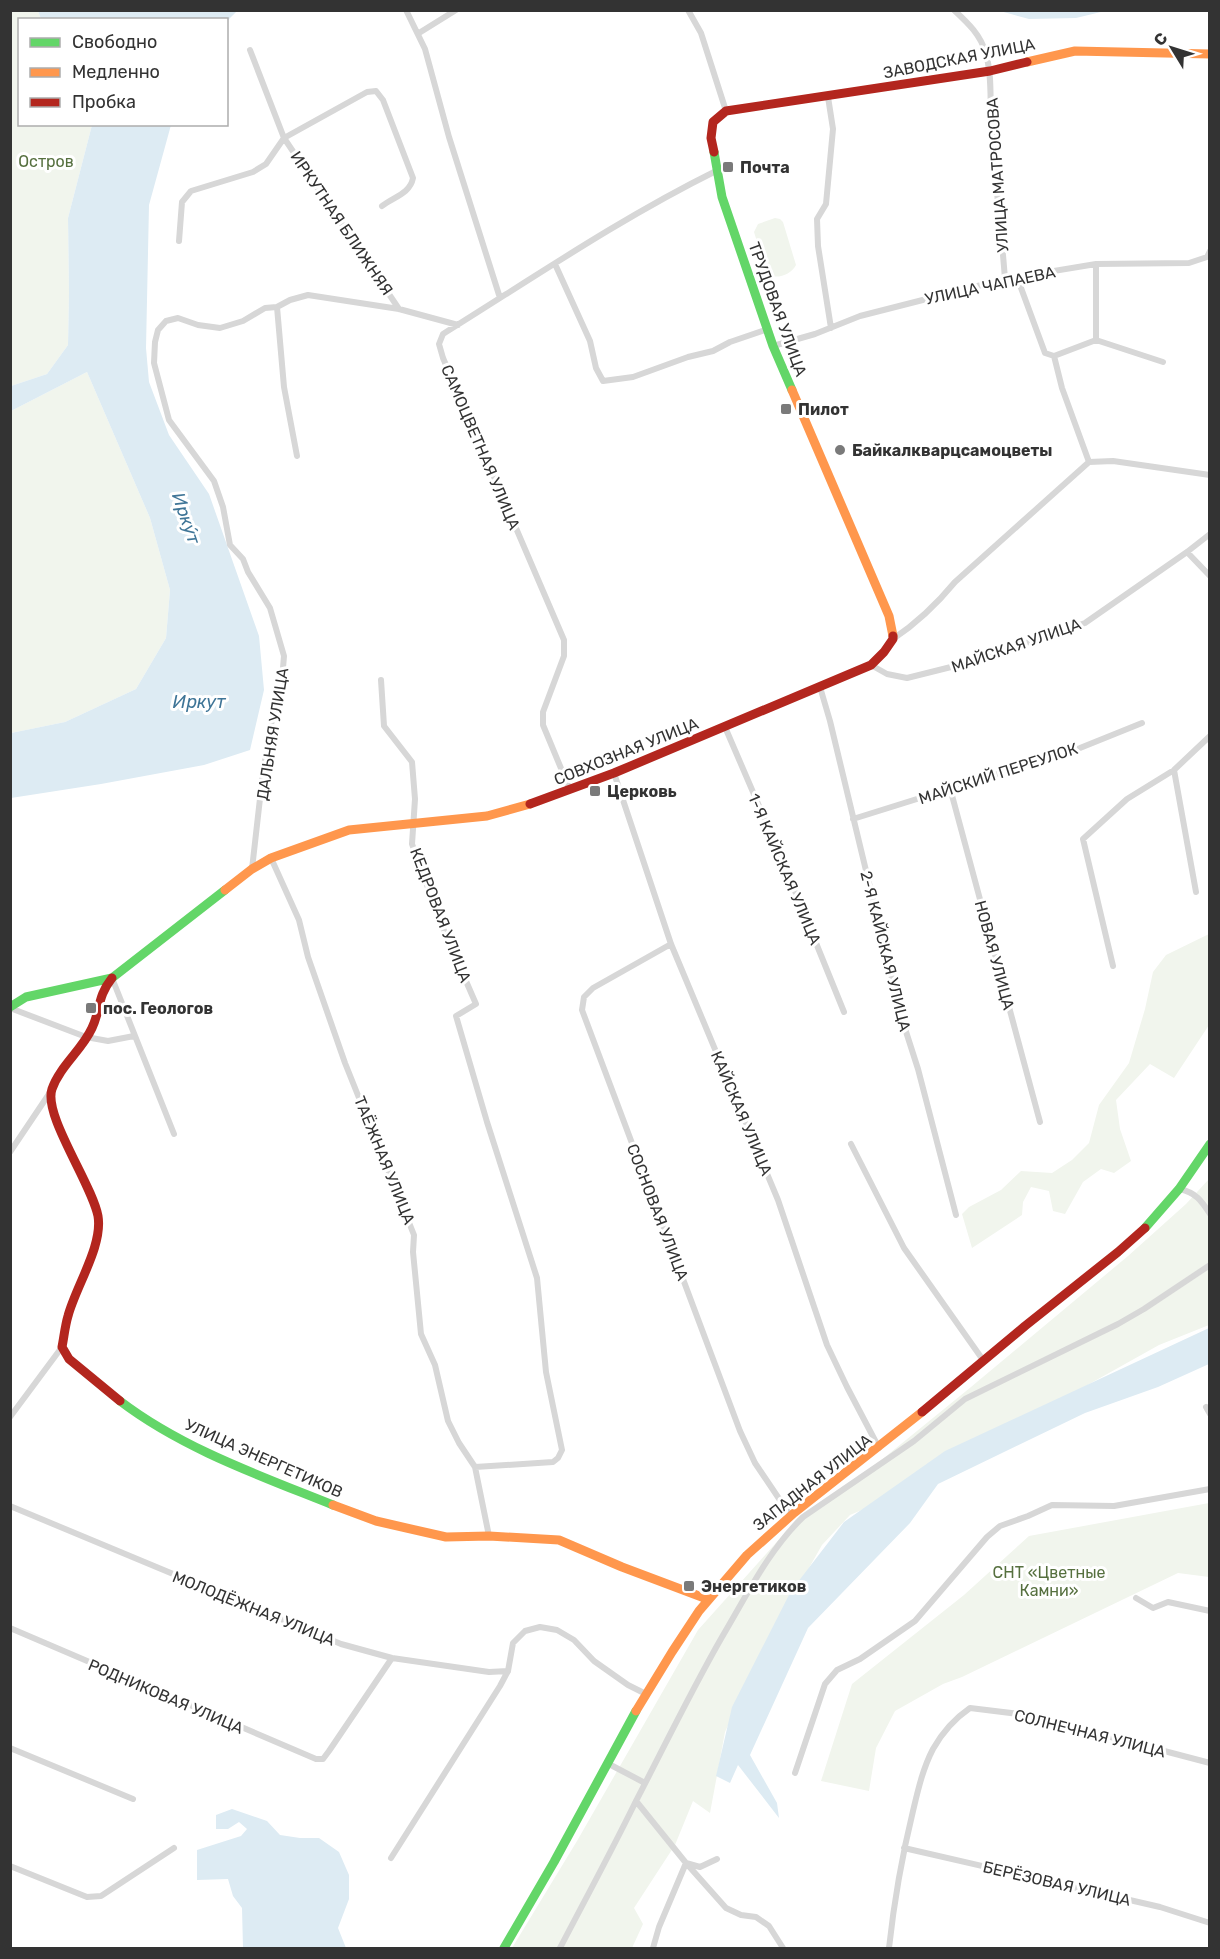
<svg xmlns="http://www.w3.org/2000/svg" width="1220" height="1959" viewBox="0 0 1220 1959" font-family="Rubik,sans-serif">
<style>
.green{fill:#f1f5ed}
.water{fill:#ddebf3}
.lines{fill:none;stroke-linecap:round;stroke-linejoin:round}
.street{stroke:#d7d7d7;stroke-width:6}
.fast{stroke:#63d668;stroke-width:9}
.slow{stroke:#ff974d;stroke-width:9}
.jam{stroke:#b3261e;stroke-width:9}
.poi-dot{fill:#7a7a7a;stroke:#fff;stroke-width:2}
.labels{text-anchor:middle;stroke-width:6;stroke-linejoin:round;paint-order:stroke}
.street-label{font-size:16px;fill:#333;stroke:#fff}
.park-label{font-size:16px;fill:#56703f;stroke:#fff}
.poi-label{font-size:16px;font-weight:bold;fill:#333;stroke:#fff;text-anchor:start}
.water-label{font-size:18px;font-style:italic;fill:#3f7597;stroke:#fff}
</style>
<rect width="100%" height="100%" fill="#fff"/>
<path class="green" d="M 10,11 L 38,11 L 41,19 L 20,20 L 20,124 L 92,125 L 68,218 L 69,293 L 68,345 L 47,374 L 11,386 Z
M 775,218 L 780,219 L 783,222 L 796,265 C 791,275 776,280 767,274 L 754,232 L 758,224 Z
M 87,372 L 150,518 L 170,590 L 166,638 L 136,689 L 65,722 L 11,733 L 11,411 Z
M 1209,934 L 1209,1025 L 1174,1078 L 1150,1064 L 1116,1100 L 1120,1129 L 1131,1161 L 1114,1173 L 1101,1169 L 1083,1182 L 1065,1214 L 1053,1211 L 1049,1191 L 1031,1187 L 1023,1202 L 1022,1215 L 972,1248 L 962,1214 L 969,1207 L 1001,1190 L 1021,1171 L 1052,1173 L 1072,1160 L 1089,1143 L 1099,1105 L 1129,1063 L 1145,1009 L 1153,972 L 1166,955 Z
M 1209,1179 L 1209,1325 L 1159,1345 L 871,1506 L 850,1515 L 822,1545 L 767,1642 L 725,1732 L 710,1813 L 693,1801 L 675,1845 L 634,1908 L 643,1924 L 632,1948 L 512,1948 L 577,1841 L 698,1630 L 791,1526 L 874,1466 L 971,1387 L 1128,1256 L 1186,1204 Z
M 1209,1503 L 1209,1577 L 1178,1573 L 962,1677 L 943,1684 L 895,1711 L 876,1748 L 869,1791 L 821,1781 L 852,1684 L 964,1595 L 1029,1536 Z"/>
<path class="water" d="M 38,11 L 38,10 L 237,11 L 227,21 L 226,20 L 41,19 Z
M 1000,11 L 1000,10 L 1105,11 L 1076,18 L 1029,19 Z
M 92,125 L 171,125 L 149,205 L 146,348 L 149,382 L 169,435 L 209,494 L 259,636 L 264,690 L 250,750 L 204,765 L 101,784 L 11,798 L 11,733 L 65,722 L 136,689 L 166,638 L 170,590 L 150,518 L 87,372 L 11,411 L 11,386 L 47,374 L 68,345 L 69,293 L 68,218 Z
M 1209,1328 L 1209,1364 L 1158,1387 L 1085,1413 L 938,1484 L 910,1523 L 808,1628 L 750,1755 L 777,1803 L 779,1818 L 738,1765 L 730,1783 L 716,1776 L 732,1707 L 791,1591 L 844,1522 L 945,1451 Z
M 232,1809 L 267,1821 L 280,1835 L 300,1838 L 319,1838 L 339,1852 L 349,1875 L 349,1899 L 338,1928 L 346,1948 L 243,1948 L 242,1908 L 233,1896 L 228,1879 L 197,1880 L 197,1850 L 241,1836 L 247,1829 L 239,1822 L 228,1829 L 216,1829 L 216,1815 Z"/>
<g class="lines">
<path class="street" d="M 406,10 L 425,49 L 449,137 L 500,298
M 688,10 L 701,33 L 726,111
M 954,10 C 968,23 981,35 986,54 C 992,75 990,97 991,118 C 994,172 1001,226 1005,279
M 419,33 L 456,10
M 828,97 L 833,129 L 826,204 L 817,219 L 818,246 L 831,328
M 382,206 C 393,197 410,194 413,178 L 383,100 L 376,91 L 367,92 L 284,138 L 399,309
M 179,241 L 182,202 L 191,191 L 253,172 L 266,164 L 284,138 L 250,50
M 555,264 L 590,341 L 596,368 L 603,381 L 633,377 L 688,357 L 713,351 L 730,342 L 768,329
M 1017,277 L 1045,353 L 1054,356
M 277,307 L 284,387 L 297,456
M 1096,340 L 1163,362
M 773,346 L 815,334 L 860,316 L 1005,279 L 1096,264 L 1189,263 L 1207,257 L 1210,251
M 1089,462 L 1062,388 L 1054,356 L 1096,340 L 1096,264
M 1187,552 L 1210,576
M 893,639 C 917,623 936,605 955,582 L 1089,462 L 1113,461 L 1210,475
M 871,665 L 887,674 L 907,678 L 967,663 L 1085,623 L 1187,552 L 1210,534
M 381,680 L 384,726 L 412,762 L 415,799 L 412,844 L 442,926 L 476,1004 L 456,1016 L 487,1122 L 537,1278 L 546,1372 L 562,1450 L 558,1458 L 553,1462 L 475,1467
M 820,687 L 830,721 L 901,1016 L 918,1069 L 956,1215
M 725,727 L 784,864 L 844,1012
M 1174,770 L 1196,892
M 614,773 L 671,944 L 778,1200 L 827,1345 L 847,1387 L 879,1448
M 950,788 L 1040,1122
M 570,790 L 543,725 L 543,712 L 564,656 L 564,640 L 443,358 L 439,344 L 443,334 C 533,278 621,218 716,171
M 853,819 L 1080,748 L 1142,723
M 271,858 L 299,920 L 308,957 L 345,1063 L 414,1235 L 413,1252 L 421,1334 L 435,1365 L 448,1421 L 459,1443 L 475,1467 L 489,1536
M 252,869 L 263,772 L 272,719 L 282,680 L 284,656 L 270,608 L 248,572 L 243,559 L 230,545 L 223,507 L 214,481 L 169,420 L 154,363 L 155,342 L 158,330 L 166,321 L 178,318 L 198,325 L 220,328 L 243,321 L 265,308 L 277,307 L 290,300 L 308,295 L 399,309 L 458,325
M 671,944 L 593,988 L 584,997 L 582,1010 L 740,1431 L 755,1463 L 790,1515
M 1113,966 L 1083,839 L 1127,799 L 1174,770 L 1210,736
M 112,978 L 174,1134
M 10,1008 L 86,1037 L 108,1041 L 134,1036
M 851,1144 L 904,1248 L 983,1360
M 10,1152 L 51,1091
M 1180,1189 C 1196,1193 1201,1200 1210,1214
M 1206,1407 L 1210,1414
M 10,1417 L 62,1347
M 10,1506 L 341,1644 L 392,1658 L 489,1672 L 508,1671
M 1136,1598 L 1153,1608 L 1168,1602 L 1210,1611
M 10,1628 L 316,1759 L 323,1759 L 329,1751 L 392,1658
M 10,1748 L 133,1799
M 607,1763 L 645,1783
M 795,1773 L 825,1684 L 837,1670 L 860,1659 L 915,1621 L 987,1537 L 1000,1526 L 1028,1516 L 1052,1505 L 1114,1506 L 1210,1489
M 636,1801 L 686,1863 L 659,1927 L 653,1948
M 904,1848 L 1160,1907 L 1210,1923
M 391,1858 L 500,1686 L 508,1671 L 513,1643 L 525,1631 L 540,1627 L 557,1630 L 574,1640 L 594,1661 L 628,1685 L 646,1694
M 717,1859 L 700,1867 L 686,1863 L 726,1908 L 741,1915 L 756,1917 L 769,1926 L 783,1948
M 10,1866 L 87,1897 L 101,1896 L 174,1848
M 560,1948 C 585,1900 611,1852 635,1803 C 664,1747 691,1691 722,1637 C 747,1595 768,1551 803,1517 L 914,1441 L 965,1399 L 1118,1324 L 1144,1309 L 1210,1265
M 889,1948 C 894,1902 902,1856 913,1811 C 918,1790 923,1768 933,1749 C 942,1733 954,1719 970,1708 L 1027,1715 L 1210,1763"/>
<path class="fast" d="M 714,152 L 722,197 L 773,346 L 792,390
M 10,1007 L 26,997 L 112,978 L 225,890
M 1145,1228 L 1179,1189 L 1210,1144
M 120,1401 C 183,1449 261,1476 333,1505
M 504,1948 L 554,1862 L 636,1711"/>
<path class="slow" d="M 1027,62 L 1075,51 L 1210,54
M 792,390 L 889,616 L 893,636
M 225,890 L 252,869 L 271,858 L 349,830 L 487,816 L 530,804
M 333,1505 L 376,1521 L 446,1537 L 489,1536 L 559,1540 L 622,1567 L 707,1599
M 636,1711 L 672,1652 L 699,1611 L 747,1555 L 794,1513 L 922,1412"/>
<path class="jam" d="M 714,152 L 711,138 L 713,122 L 726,111 L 990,71 L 1027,62
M 530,804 L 614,773 L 871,665 L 884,652 L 893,639 L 893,636
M 112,978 C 97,997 101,1009 92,1028 C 82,1050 60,1066 52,1089 C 43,1115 92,1184 98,1216 C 103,1246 76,1286 68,1316 C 65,1326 64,1337 62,1347 L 69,1359 L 120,1401
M 922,1412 L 1025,1326 L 1118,1252 L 1145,1228"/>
</g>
<g class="poi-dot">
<rect x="722" y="161" width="12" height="12" rx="3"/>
<rect x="780" y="403" width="12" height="12" rx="3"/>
<circle cx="840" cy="450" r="6"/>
<rect x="589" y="785" width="12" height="12" rx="3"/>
<rect x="85" y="1002" width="12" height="12" rx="3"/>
<rect x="683" y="1580" width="12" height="12" rx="3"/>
</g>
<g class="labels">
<g class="street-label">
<text transform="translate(959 58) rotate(-11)" y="6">ЗАВОДСКАЯ УЛИЦА</text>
<text transform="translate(997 175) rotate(-94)" y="6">УЛИЦА МАТРОСОВА</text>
<text transform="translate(342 223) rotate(56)" y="6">ИРКУТНАЯ БЛИЖНЯЯ</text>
<text transform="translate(990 285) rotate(-12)" y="6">УЛИЦА ЧАПАЕВА</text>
<text transform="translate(778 309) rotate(70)" y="6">ТРУДОВАЯ УЛИЦА</text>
<text transform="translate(481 447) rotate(67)" y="6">САМОЦВЕТНАЯ УЛИЦА</text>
<text transform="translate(1016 645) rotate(-19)" y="6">МАЙСКАЯ УЛИЦА</text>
<text transform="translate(272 734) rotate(-81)" y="6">ДАЛЬНЯЯ УЛИЦА</text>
<text transform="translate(626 751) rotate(-22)" y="6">СОВХОЗНАЯ УЛИЦА</text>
<text transform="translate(998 773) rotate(-18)" y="6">МАЙСКИЙ ПЕРЕУЛОК</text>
<text transform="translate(785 869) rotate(67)" y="6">1-Я КАЙСКАЯ УЛИЦА</text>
<text transform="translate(441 915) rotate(69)" y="6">КЕДРОВАЯ УЛИЦА</text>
<text transform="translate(886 951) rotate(76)" y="6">2-Я КАЙСКАЯ УЛИЦА</text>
<text transform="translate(995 955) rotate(75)" y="6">НОВАЯ УЛИЦА</text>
<text transform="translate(742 1113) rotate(67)" y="6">КАЙСКАЯ УЛИЦА</text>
<text transform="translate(385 1160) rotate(68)" y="6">ТАЁЖНАЯ УЛИЦА</text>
<text transform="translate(658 1212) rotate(69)" y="6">СОСНОВАЯ УЛИЦА</text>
<text transform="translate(264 1458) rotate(24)" y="6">УЛИЦА ЭНЕРГЕТИКОВ</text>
<text transform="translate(812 1482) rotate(-38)" y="6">ЗАПАДНАЯ УЛИЦА</text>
<text transform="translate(254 1608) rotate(22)" y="6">МОЛОДЁЖНАЯ УЛИЦА</text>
<text transform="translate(166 1696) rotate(23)" y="6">РОДНИКОВАЯ УЛИЦА</text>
<text transform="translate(1090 1733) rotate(14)" y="6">СОЛНЕЧНАЯ УЛИЦА</text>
<text transform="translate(1057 1883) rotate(13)" y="6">БЕРЁЗОВАЯ УЛИЦА</text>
</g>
<g class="park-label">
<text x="46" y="167">Остров</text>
<text x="1049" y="1578">СНТ «Цветные<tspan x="1049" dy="18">Камни»</tspan></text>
</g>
<g class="poi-label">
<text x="740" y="173">Почта</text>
<text x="798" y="415">Пилот</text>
<text x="852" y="456">Байкалкварцсамоцветы</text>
<text x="607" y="797">Церковь</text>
<text x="103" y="1014">пос. Геологов</text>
<text x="701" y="1592">Энергетиков</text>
</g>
<g class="water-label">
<text transform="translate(186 518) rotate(71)" y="6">Ирку́т</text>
<text x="199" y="708">Иркут</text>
</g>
</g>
<rect width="1220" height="1959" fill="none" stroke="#333333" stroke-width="24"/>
<rect x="18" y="18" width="210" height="108" fill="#ffffff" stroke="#adadad" stroke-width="1.5"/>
<rect x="30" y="38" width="30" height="9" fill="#63d668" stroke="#adadad" stroke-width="1.5"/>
<text x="72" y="48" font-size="18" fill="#333333">Свободно</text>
<rect x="30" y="68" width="30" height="9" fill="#ff974d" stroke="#adadad" stroke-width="1.5"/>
<text x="72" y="78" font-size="18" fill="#333333">Медленно</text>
<rect x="30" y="98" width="30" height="9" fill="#b3261e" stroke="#adadad" stroke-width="1.5"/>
<text x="72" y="108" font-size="18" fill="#333333">Пробка</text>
<g transform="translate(1172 48) rotate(308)" stroke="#ffffff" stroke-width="4.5" paint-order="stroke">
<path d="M0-4.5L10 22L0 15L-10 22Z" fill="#333333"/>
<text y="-9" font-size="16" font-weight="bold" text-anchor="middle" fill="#333333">С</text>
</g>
</svg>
